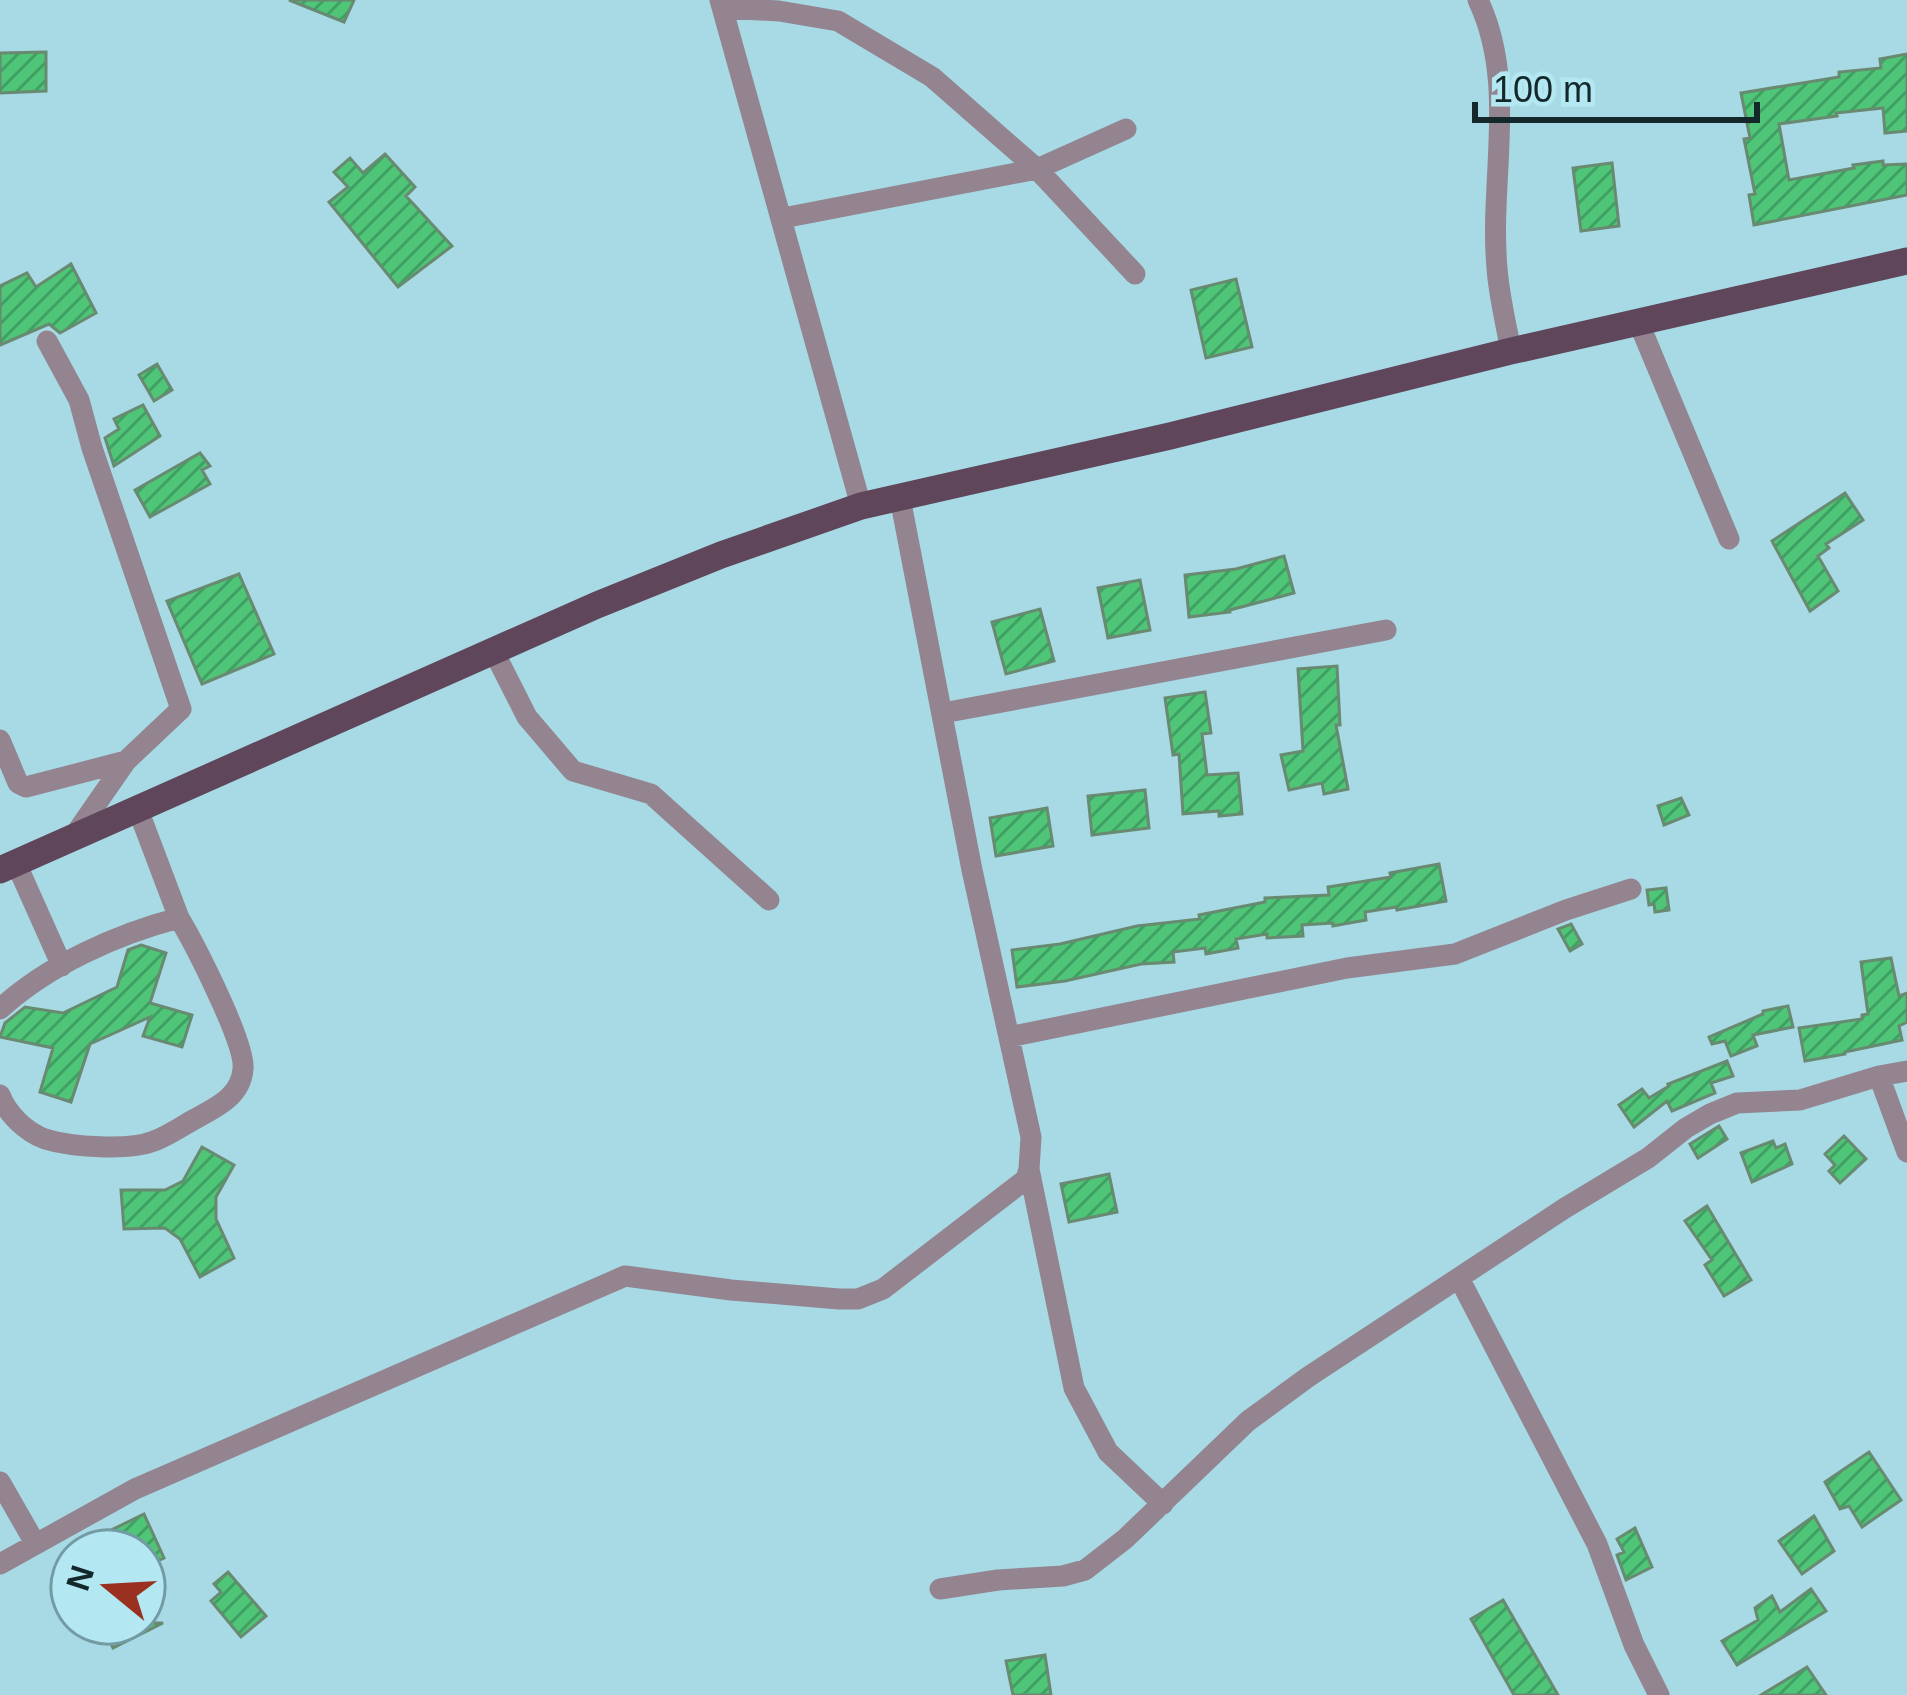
<svg xmlns="http://www.w3.org/2000/svg" width="1907" height="1695" viewBox="0 0 1907 1695" font-family="Arial,sans-serif">
<style>
.building{fill:url(#building-hatch);stroke:#678a70;stroke-width:3}
.lines{fill:none;stroke-linecap:round;stroke-linejoin:round}
.minor{stroke:#938490;stroke-width:21}
.major{stroke:#5f465b;stroke-width:27}
</style>
<defs>
<pattern id="building-hatch" width="6" height="6" patternUnits="userSpaceOnUse" patternTransform="scale(3)"><rect width="6" height="6" fill="#4fc578"/><path d="M-1 1l2-2M0 6l6-6M5 7l2-2" fill="none" stroke="#40a063"/></pattern>
</defs>
<rect width="100%" height="100%" fill="#a7dae5"/>
<path class="building" d="M 289,0 L 354,0 L 344,22 Z
M 46,52 L 46,91 L 0,93 L 0,53 Z
M 1907,54 L 1907,131 L 1885,133 L 1883,108 L 1836,113 L 1837,116 L 1779,124 L 1789,180 L 1854,168 L 1853,165 L 1883,161 L 1883,165 L 1907,164 L 1907,195 L 1754,225 L 1749,195 L 1755,194 L 1744,139 L 1750,138 L 1741,93 L 1839,77 L 1839,72 L 1881,68 L 1880,59 Z
M 385,154 L 415,187 L 406,196 L 452,246 L 398,287 L 329,202 L 348,187 L 334,172 L 350,158 L 363,173 Z
M 1612,163 L 1619,226 L 1581,231 L 1573,168 Z
M 71,264 L 96,313 L 60,333 L 49,324 L 0,345 L 0,286 L 27,273 L 36,287 Z
M 1236,279 L 1252,347 L 1206,358 L 1191,290 Z
M 157,364 L 172,390 L 154,401 L 139,375 Z
M 143,405 L 160,436 L 114,466 L 105,438 L 119,429 L 114,419 Z
M 200,453 L 210,466 L 202,470 L 210,484 L 150,517 L 135,490 Z
M 1845,493 L 1863,520 L 1826,544 L 1829,548 L 1818,556 L 1838,591 L 1810,611 L 1772,541 Z
M 1284,556 L 1294,593 L 1230,610 L 1230,612 L 1189,617 L 1185,575 L 1236,569 Z
M 239,574 L 274,654 L 202,684 L 167,601 Z
M 1140,580 L 1150,630 L 1108,638 L 1098,588 Z
M 1040,609 L 1054,661 L 1006,674 L 992,622 Z
M 1337,666 L 1340,725 L 1336,725 L 1348,789 L 1324,794 L 1322,783 L 1289,790 L 1281,755 L 1303,751 L 1298,669 Z
M 1205,692 L 1211,733 L 1202,734 L 1207,775 L 1238,773 L 1242,814 L 1219,816 L 1219,811 L 1183,814 L 1179,754 L 1173,755 L 1165,698 Z
M 1145,790 L 1149,828 L 1092,835 L 1088,796 Z
M 1681,798 L 1689,815 L 1664,825 L 1658,806 Z
M 1047,808 L 1053,846 L 996,856 L 990,818 Z
M 1439,864 L 1446,901 L 1397,910 L 1396,907 L 1365,912 L 1366,920 L 1333,926 L 1333,923 L 1302,925 L 1303,936 L 1267,938 L 1267,934 L 1236,939 L 1238,948 L 1206,954 L 1205,948 L 1173,952 L 1174,962 L 1141,964 L 1065,981 L 1017,987 L 1012,950 L 1060,944 L 1137,926 L 1200,919 L 1199,915 L 1265,902 L 1265,898 L 1329,895 L 1328,887 L 1391,877 L 1390,873 Z
M 1666,888 L 1669,910 L 1655,912 L 1654,904 L 1649,905 L 1647,890 Z
M 1571,924 L 1582,944 L 1570,951 L 1558,929 Z
M 141,945 L 166,953 L 150,1003 L 192,1015 L 182,1047 L 143,1036 L 150,1017 L 90,1044 L 71,1102 L 40,1092 L 53,1048 L 0,1037 L 5,1023 L 25,1007 L 63,1013 L 117,987 L 128,950 Z
M 1891,958 L 1899,996 L 1907,993 L 1907,1022 L 1899,1026 L 1902,1040 L 1845,1052 L 1845,1054 L 1805,1061 L 1799,1028 L 1862,1019 L 1862,1015 L 1868,1014 L 1861,962 Z
M 1788,1006 L 1793,1027 L 1753,1035 L 1757,1046 L 1731,1056 L 1725,1041 L 1712,1044 L 1709,1037 L 1763,1014 L 1763,1011 Z
M 1727,1061 L 1733,1076 L 1711,1083 L 1715,1093 L 1672,1111 L 1667,1101 L 1634,1127 L 1619,1105 L 1642,1089 L 1649,1098 L 1669,1086 L 1668,1084 Z
M 1719,1126 L 1727,1139 L 1698,1158 L 1690,1144 Z
M 1844,1136 L 1866,1159 L 1840,1183 L 1829,1171 L 1835,1165 L 1825,1154 Z
M 1773,1141 L 1776,1148 L 1785,1144 L 1792,1164 L 1752,1182 L 1741,1153 Z
M 202,1147 L 234,1165 L 216,1197 L 216,1219 L 234,1258 L 200,1277 L 180,1239 L 165,1228 L 124,1229 L 121,1190 L 165,1190 L 183,1181 Z
M 1109,1174 L 1117,1212 L 1069,1222 L 1061,1184 Z
M 1707,1206 L 1751,1280 L 1724,1296 L 1705,1265 L 1712,1260 L 1685,1221 Z
M 1869,1452 L 1901,1500 L 1862,1527 L 1849,1506 L 1840,1509 L 1825,1482 Z
M 144,1514 L 164,1558 L 144,1567 L 144,1551 L 106,1551 L 99,1536 Z
M 1814,1516 L 1834,1551 L 1802,1574 L 1779,1541 Z
M 1635,1528 L 1652,1567 L 1626,1580 L 1617,1555 L 1624,1552 L 1617,1539 Z
M 228,1572 L 266,1616 L 241,1637 L 211,1601 L 221,1592 L 214,1584 Z
M 1811,1589 L 1826,1611 L 1737,1665 L 1722,1641 L 1758,1620 L 1755,1608 L 1772,1596 L 1780,1612 Z
M 1503,1600 L 1558,1695 L 1514,1695 L 1471,1619 Z
M 101,1623 L 163,1623 L 113,1648 Z
M 1045,1655 L 1051,1695 L 1013,1695 L 1006,1661 Z
M 1807,1667 L 1826,1695 L 1761,1695 Z"/>
<g class="lines">
<path class="minor" d="M 720,0 L 861,506
M 1478,0 C 1518,84 1489,179 1497,268 C 1499,296 1506,324 1511,351
M 723,8 L 779,11 L 838,21 L 932,77 L 1037,169 L 1135,274
M 783,218 L 1037,169 L 1126,129
M 1638,321 L 1729,539
M 47,341 L 79,400 L 92,448 L 181,709 L 126,761 L 74,836
M 493,650 L 527,717 L 573,771 L 651,794 L 769,900
M 943,713 L 1386,630
M 0,740 L 18,783 L 26,787 L 126,761
M 137,807 L 179,918
M 16,863 L 62,966
M 0,1009 C 48,965 117,934 179,918 C 194,943 246,1044 243,1069 C 241,1096 217,1107 195,1119 C 182,1126 168,1136 154,1141 C 129,1151 71,1147 45,1139 C 26,1132 7,1114 0,1095
M 1009,1037 L 1347,968 L 1455,954 L 1566,910 L 1631,889
M 1879,1076 L 1907,1071
M 1029,1169 L 1074,1388 L 1108,1452 L 1163,1504
M 1459,1278 L 1597,1544 L 1634,1645 L 1659,1695
M 0,1482 L 35,1543
M 0,1564 L 135,1489 L 625,1276 L 731,1290 L 839,1299 L 858,1299 L 883,1289 L 1026,1179 L 1029,1169 L 1031,1137 L 972,870 L 900,498
M 940,1589 L 998,1580 L 1063,1576 L 1085,1570 L 1125,1539 L 1248,1421 L 1308,1377 L 1565,1208 L 1648,1158 L 1686,1128 L 1710,1114 L 1737,1103 L 1800,1100 L 1879,1076 L 1907,1152"/>
<path class="major" d="M 0,870 L 597,605 L 721,555 L 861,506 L 1170,436 L 1511,351 L 1907,261"/>
</g>
<g transform="translate(108 1587) rotate(288)"><circle r="57" fill="#b3e7f2" stroke="#739ba3" stroke-width="3"/>
<path d="M0-9L21 45L0 30L-21 45Z" fill="#9a301f"/>
<text y="-18" font-size="33" font-weight="bold" text-anchor="middle" fill="#14282c">N</text>
</g>
<path d="M1475 102v18h282v-18" fill="none" stroke="#14282c" stroke-width="6"/>
<text x="1493" y="102" font-size="36" fill="#14282c" stroke="#b3e7f2" stroke-width="9" paint-order="stroke">100 m</text>
</svg>
